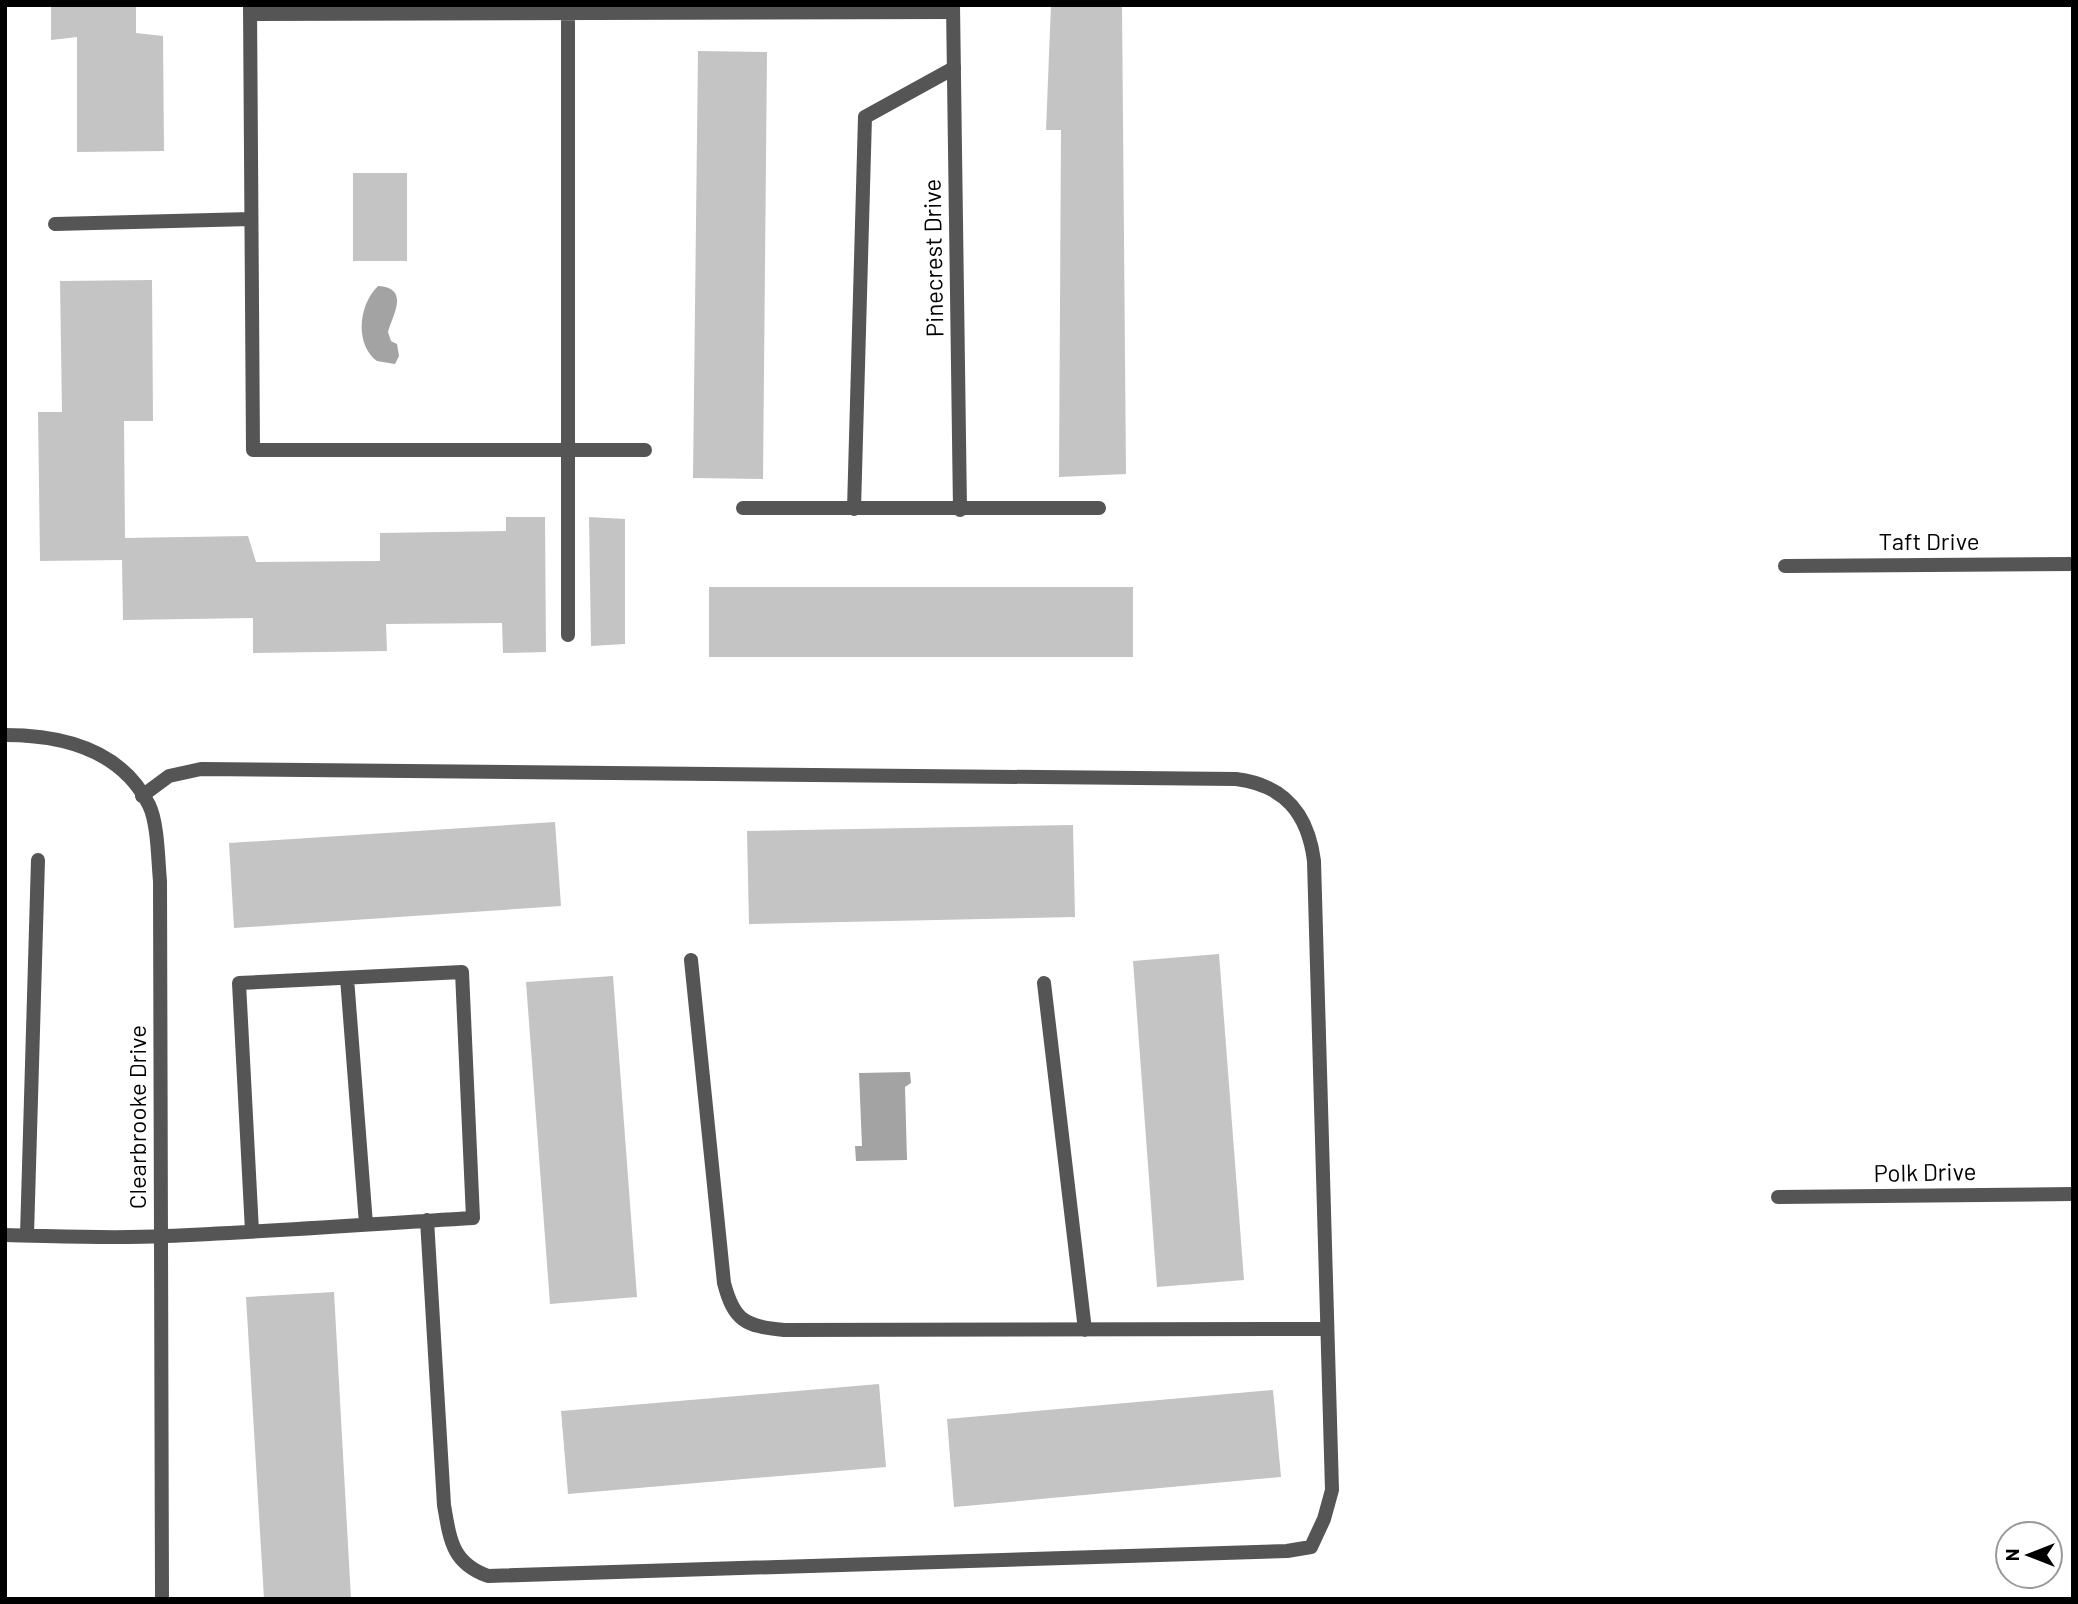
<svg xmlns="http://www.w3.org/2000/svg" width="2078" height="1604" viewBox="0 0 2078 1604" font-family="Barlow,sans-serif">
<style>
.water{fill:#a3a3a3}
.building{fill:#c4c4c4}
.lines{fill:none;stroke-linecap:round;stroke-linejoin:round}
.service{stroke:#555;stroke-width:14}
.minor{stroke:#555;stroke-width:14}
.labels{text-anchor:middle;stroke-width:5;stroke-linejoin:round;paint-order:stroke}
.street-label{font-size:24px;fill:#000;stroke:#fff}
</style>
<rect width="100%" height="100%" fill="#fff"/>
<path class="water" d="M 378,286 C 411,288 392,316 388,332 L 391,341 L 397,344 L 399,356 L 395,364 L 377,361 C 354,344 359,304 378,286 Z
M 910,1072 L 911,1083 L 905,1087 L 907,1160 L 856,1161 L 855,1146 L 862,1146 L 859,1073 Z"/>
<path class="building" d="M 51,5 L 136,5 L 136,33 L 163,36 L 164,151 L 77,152 L 77,37 L 51,40 Z
M 1051,5 L 1122,5 L 1126,474 L 1059,477 L 1061,130 L 1046,130 Z
M 698,51 L 767,52 L 763,479 L 693,478 Z
M 353,173 L 407,173 L 407,261 L 353,261 Z
M 152,280 L 153,421 L 124,421 L 125,538 L 248,536 L 256,562 L 380,561 L 380,533 L 506,531 L 506,517 L 545,517 L 546,652 L 503,653 L 502,623 L 386,624 L 387,651 L 253,653 L 253,618 L 123,620 L 122,560 L 40,561 L 38,412 L 62,412 L 60,281 Z
M 589,517 L 625,519 L 625,644 L 591,646 Z
M 709,587 L 1133,587 L 1133,657 L 709,657 Z
M 555,822 L 561,906 L 234,928 L 229,843 Z
M 1073,825 L 1075,917 L 749,924 L 747,831 Z
M 1219,954 L 1244,1280 L 1157,1287 L 1133,961 Z
M 613,976 L 637,1297 L 550,1304 L 526,982 Z
M 334,1292 L 351,1599 L 264,1599 L 246,1297 Z
M 879,1384 L 886,1467 L 568,1494 L 561,1411 Z
M 1273,1390 L 1281,1477 L 954,1507 L 947,1419 Z"/>
<g class="lines">
<path class="service" d="M 250,5 L 253,450 L 645,450
M 568,13 L 568,635
M 250,14 L 953,12
M 55,224 L 251,219
M 743,508 L 1099,508
M 854,509 L 865,117 L 954,68
M 142,796 L 169,776 L 201,769 L 1236,779 C 1285,785 1308,814 1314,861 L 1332,1490 L 1324,1519 L 1311,1547 L 1287,1551 L 488,1576 C 452,1563 450,1540 444,1505 L 427,1220
M 691,960 L 724,1283 C 734,1321 745,1326 784,1330 L 1327,1329
M 347,978 L 366,1224
M 1044,983 L 1085,1330
M 5,1235 C 58,1236 112,1239 165,1236 C 267,1232 370,1224 473,1218 L 462,972 L 239,983 L 252,1231
M 27,1235 L 38,860"/>
<path class="minor" d="M 953,5 L 960,510
M 1785,566 L 2073,564
M 5,735 C 62,735 121,749 149,805 C 158,823 158,861 160,881 L 162,1599
M 1778,1197 L 2073,1194"/>
</g>
<g class="labels">
<g class="street-label">
<text transform="translate(934 258) rotate(-91)" y="8">Pinecrest Drive</text>
<text x="1929" y="550">Taft Drive</text>
<text transform="translate(138 1117) rotate(-90)" y="8">Clearbrooke Drive</text>
<text transform="translate(1925 1173) rotate(-1)" y="8">Polk Drive</text>
</g>
</g>
<rect width="2078" height="1604" fill="none" stroke="#000000" stroke-width="14"/>
<g transform="translate(2029 1555) rotate(270)"><circle r="33" fill="#ffffff" stroke="#999999" stroke-width="2"/>
<path d="M0-5L12 26L0 18L-12 26Z" fill="#000000"/>
<text y="-10" font-size="19" font-weight="bold" text-anchor="middle" fill="#000000">N</text>
</g>
</svg>
